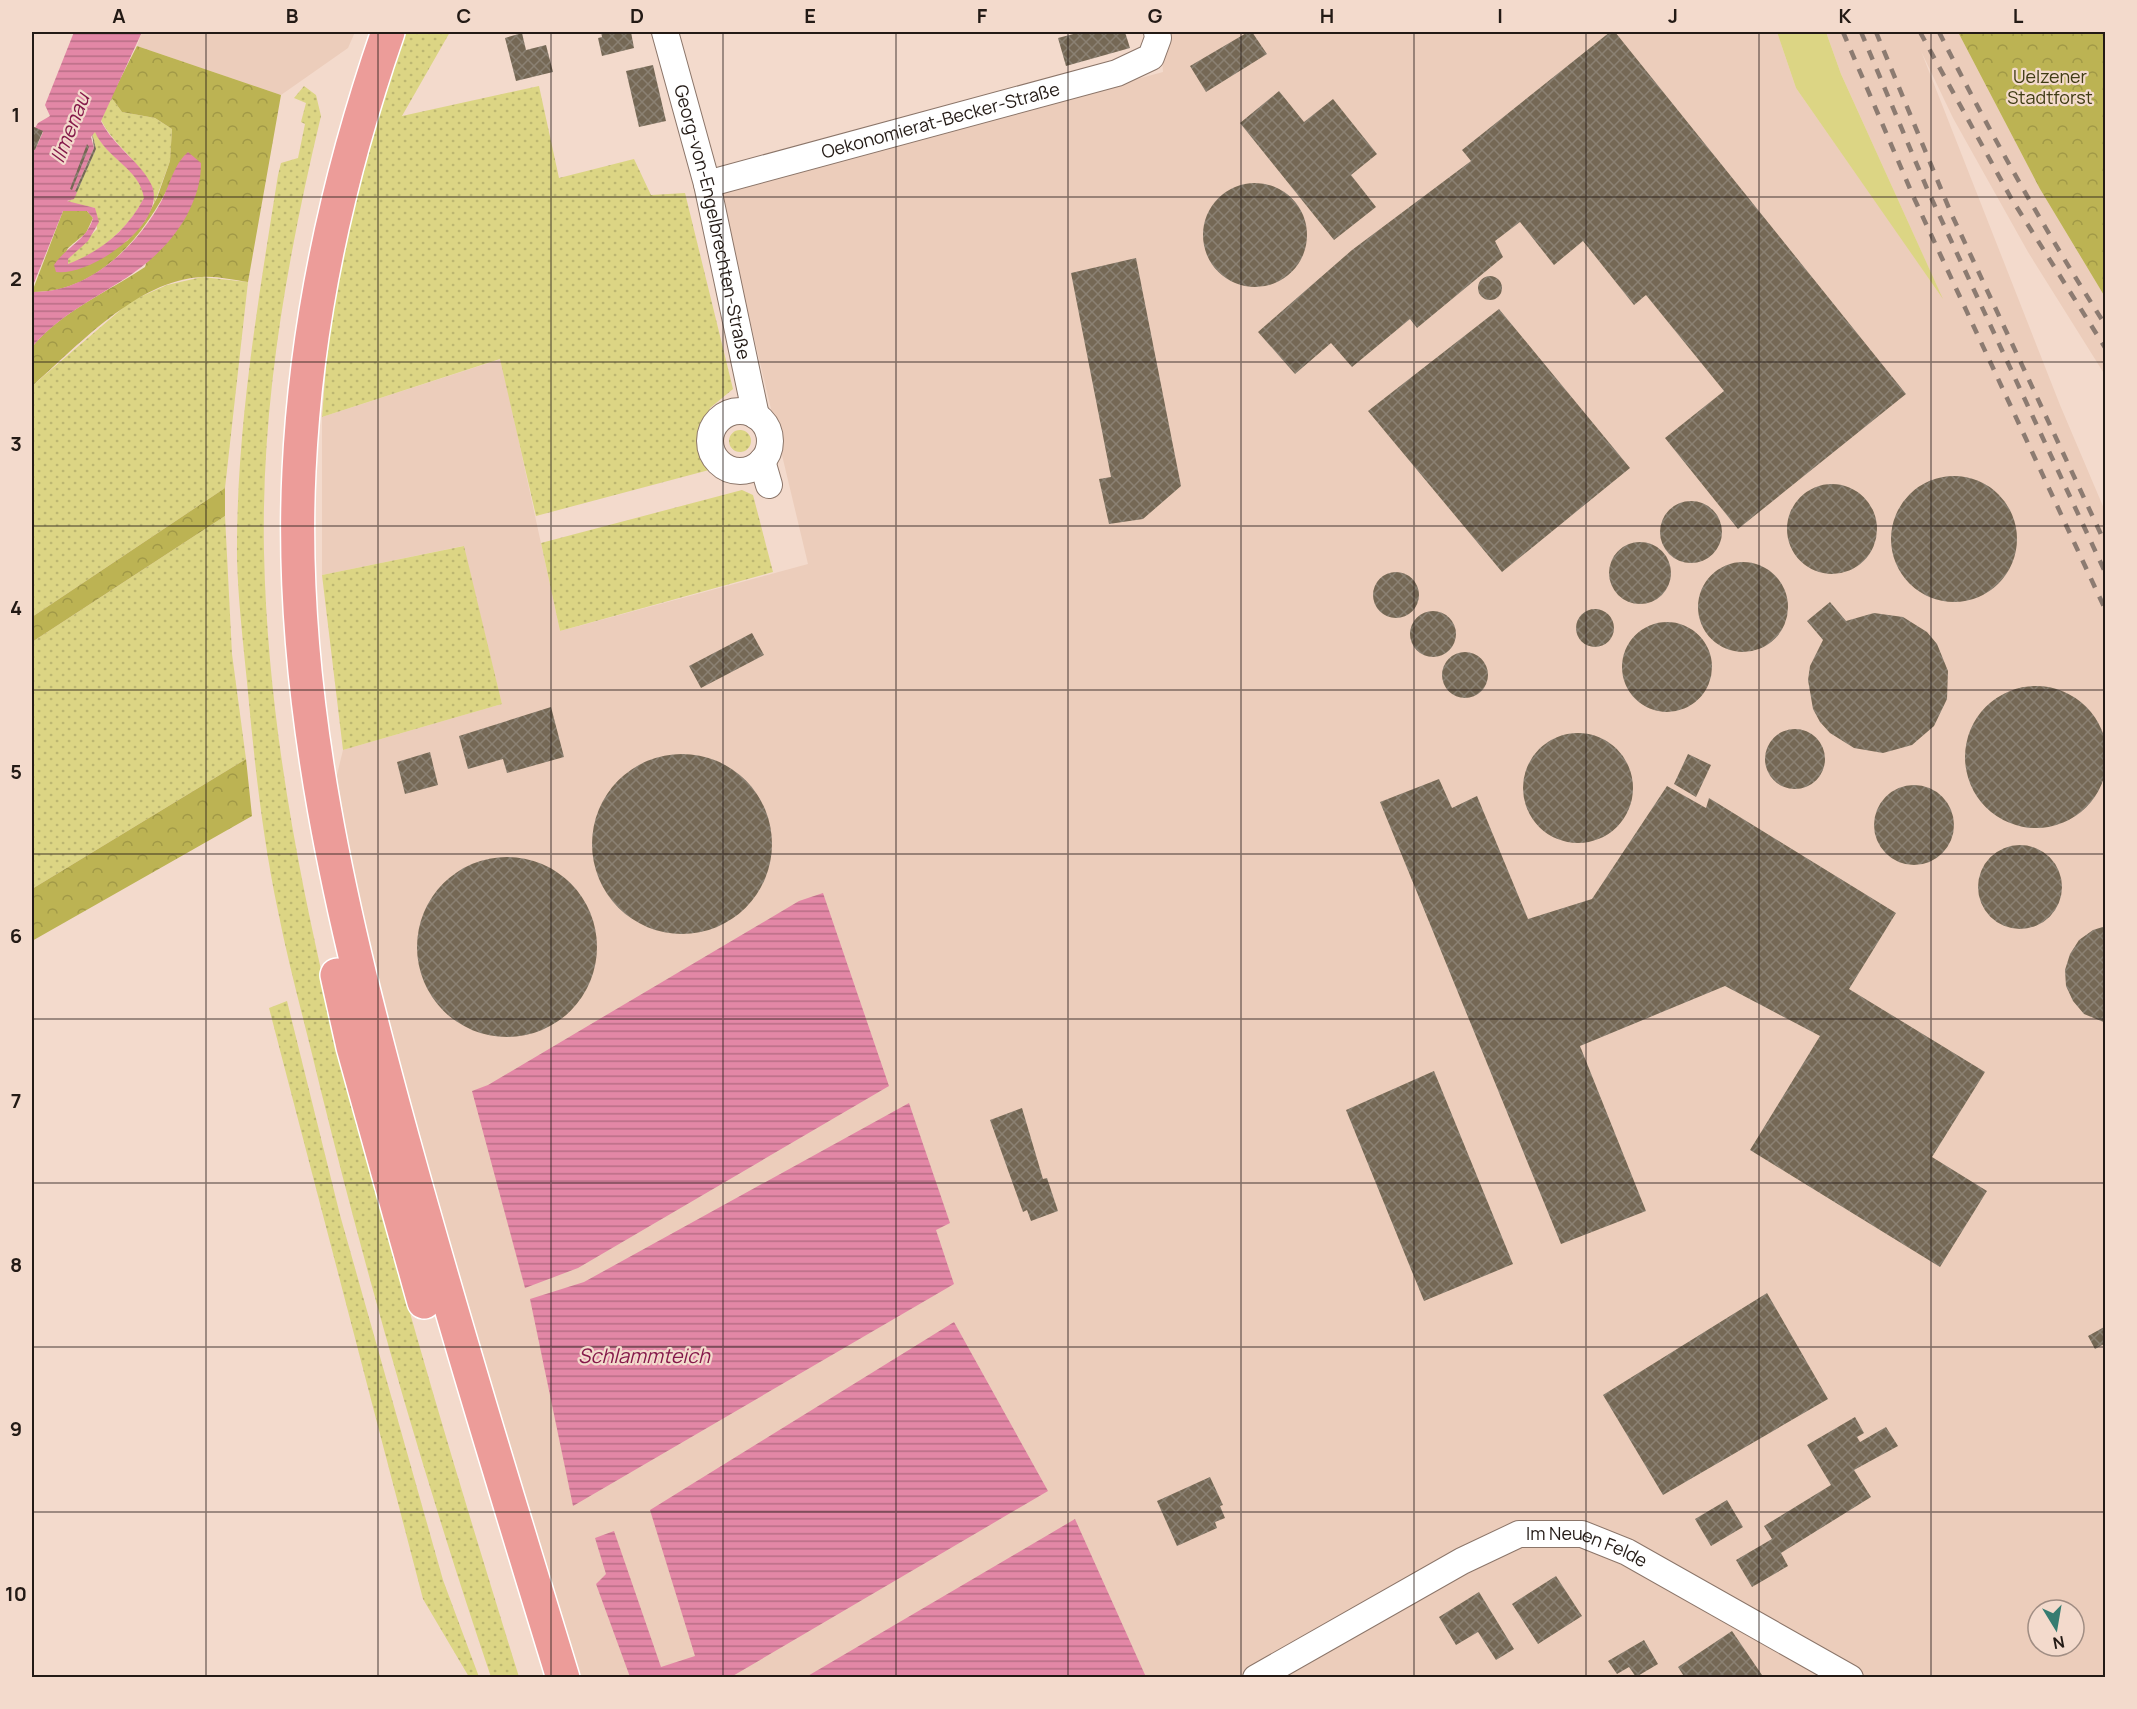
<svg xmlns="http://www.w3.org/2000/svg" width="2137" height="1709" viewBox="0 0 2137 1709" font-family="Manrope,sans-serif">
<style>
.built{fill:#eccdbb;fill-rule:evenodd}
.grass{fill:url(#grass-dots)}
.forest{fill:url(#forest-crowns)}
.park{fill:#dcd584}
.water{fill:url(#water-rules);fill-rule:evenodd}
.building{fill:url(#building-cross-hatch)}
.lines{fill:none;stroke-linecap:round;stroke-linejoin:round}
.minor-casing{stroke:#8b7569;stroke-width:28}
.major-casing{stroke:#fff;stroke-width:36}
.minor{stroke:#fff;stroke-width:26}
.major{stroke:#ec9c99;stroke-width:33}
.rail{stroke:#8c7b71;stroke-width:4.5;stroke-dasharray:10 10;stroke-linecap:butt}
.grid{fill:none;stroke:#231a15;stroke-width:1.5;stroke-opacity:0.55}
.labels{text-anchor:middle;stroke-width:4.5;stroke-linejoin:round;paint-order:stroke}
.park-label{font-size:18px;fill:#3f3b13;stroke:#f3dacc}
.street-label{font-size:18px;fill:#231a15;stroke:#f3dacc}
.water-label{font-size:20px;font-style:italic;fill:#85194a;stroke:#f3dacc}
.neatline{fill:none;stroke:#231a15;stroke-width:2}
.grid-label{font-size:20px;text-anchor:middle;font-weight:bold;fill:#231a15}
</style>
<defs>
<pattern id="grass-dots" width="8" height="8" patternUnits="userSpaceOnUse" patternTransform="scale(1.5)"><rect width="8" height="8" fill="#dcd584"/><path d="M2 2h.1M6 6h.1" fill="none" stroke="#bcb671" stroke-width="1.8" stroke-linecap="round"/></pattern>
<pattern id="forest-crowns" width="20" height="18" patternUnits="userSpaceOnUse" patternTransform="scale(1.5)"><rect width="20" height="18" fill="#bcb353"/><path d="M2 6a3 3 0 1 1 6 0M12 15a3 3 0 1 1 6 0" fill="none" stroke="#a19947"/></pattern>
<pattern id="water-rules" width="6" height="5" patternUnits="userSpaceOnUse" patternTransform="scale(1.5)"><rect width="6" height="5" fill="#e387a6"/><path d="M0 2.5h6" fill="none" stroke="#b86e86"/></pattern>
<pattern id="building-cross-hatch" width="8" height="8" patternUnits="userSpaceOnUse" patternTransform="scale(1.5)"><rect width="8" height="8" fill="#756855"/><path d="M0 0l8 8M0 8l8-8" fill="none" stroke="#8b8173"/></pattern>
</defs>
<rect width="100%" height="100%" fill="#f3dacc"/>
<path class="built" d="M 142,32 L 355,32 L 348,48 L 281,95 L 137,46 Z
M 1160,32 L 1777,32 L 1796,88 L 1941,295 L 1841,74 L 1826,32 L 1958,32 L 2040,189 L 2105,297 L 2105,375 L 2028,252 L 1953,118 L 1921,51 L 2060,405 L 2105,511 L 2105,1677 L 574,1677 L 376,994 L 333,791 L 343,750 L 502,704 L 463,546 L 322,575 L 322,417 L 501,359 L 560,631 L 808,564 L 719,191 L 1163,72 ZM 2038,1610 L 2074,1610 L 2074,1646 L 2038,1646 Z"/>
<path class="grass" d="M 401,32 L 450,32 L 402,116 L 539,86 L 559,178 L 634,159 L 651,195 L 685,193 L 733,389 L 710,408 L 703,431 L 709,470 L 536,516 L 500,359 L 322,417 L 328,340 L 353,186 Z
M 304,86 L 316,95 L 321,116 C 287,259 261,404 264,552 C 268,743 309,930 356,1114 C 405,1304 461,1490 519,1677 L 491,1677 C 426,1485 370,1289 321,1091 C 307,1031 290,972 278,911 C 262,835 254,758 247,682 C 243,641 238,599 237,558 C 236,429 258,302 278,175 L 281,163 L 298,158 L 305,124 L 301,122 L 306,103 L 294,98 Z
M 111,97 L 122,112 L 155,118 L 172,129 L 170,161 L 154,204 C 155,171 115,149 101,120 Z
M 95,131 C 106,158 139,168 145,197 C 127,230 102,251 68,265 L 68,259 L 97,229 L 95,208 L 67,202 L 74,198 L 96,149 L 92,133 Z
M 202,277 L 248,282 L 225,488 L 32,617 L 32,386 L 131,301 L 167,285 Z
M729 441a11 11 0 1 1 22 0a11 11 0 1 1-22 0Z
M 742,490 L 753,495 L 773,572 L 560,631 L 541,543 Z
M 225,516 L 232,654 L 246,759 L 32,889 L 32,642 Z
M 464,546 L 502,704 L 343,750 L 322,575 Z
M 287,1001 L 340,1215 L 443,1580 L 479,1677 L 469,1677 L 423,1599 L 269,1008 Z"/>
<path class="forest" d="M 1958,32 L 2105,32 L 2105,297 L 2040,189 Z
M 137,46 L 281,95 L 248,282 C 233,280 217,276 202,277 C 137,280 78,346 32,386 L 32,347 C 62,311 106,293 145,267 L 171,182 C 144,236 98,293 32,292 L 63,211 L 87,211 L 93,218 L 86,233 L 68,248 L 56,272 L 127,241 L 144,222 L 157,198 L 170,161 L 172,129 L 155,118 L 122,112 L 111,97 Z
M 225,488 L 225,516 L 32,642 L 32,617 Z
M 246,759 L 252,816 L 32,941 L 32,889 Z"/>
<path class="park" d="M 1777,32 L 1826,32 L 1841,74 L 1943,299 L 1796,88 Z"/>
<path class="water" d="M 74,32 L 142,32 L 101,121 C 113,146 143,164 152,186 C 167,224 89,277 56,272 L 54,265 C 65,248 88,239 93,218 L 87,211 L 63,211 L 32,288 L 32,149 L 35,150 L 43,132 L 35,128 L 38,123 L 50,116 L 45,105 ZM 95,132 C 106,158 140,169 144,198 C 127,230 102,251 68,264 L 68,259 L 88,241 L 99,222 L 95,208 L 67,201 L 74,199 L 77,192 L 75,191 L 94,148 L 91,137 Z
M 188,152 L 201,163 C 201,183 196,197 187,215 C 147,286 80,291 32,347 L 32,292 C 88,293 137,247 162,200 C 170,184 174,164 188,152 Z
M 823,893 L 889,1086 L 578,1268 L 525,1288 L 472,1091 L 488,1085 L 799,901 Z
M 909,1103 L 950,1223 L 936,1230 L 954,1284 L 573,1506 L 530,1299 L 584,1282 Z
M 954,1322 L 1048,1491 L 731,1677 L 630,1677 L 596,1584 L 606,1574 L 595,1538 L 614,1531 L 661,1667 L 695,1656 L 650,1510 Z
M 1075,1519 L 1146,1677 L 806,1677 Z"/>
<path class="building" d="M 601,32 L 631,32 L 634,48 L 602,56 L 598,38 L 602,37 Z
M 1081,32 L 1125,32 L 1130,48 L 1066,66 L 1058,38 Z
M 1248,32 L 1252,32 L 1267,54 L 1206,92 L 1190,66 Z
M 1610,32 L 1615,32 L 1906,394 L 1738,529 L 1665,438 L 1724,391 L 1646,295 L 1634,305 L 1583,241 L 1554,265 L 1520,222 L 1495,241 L 1503,257 L 1417,328 L 1410,319 L 1352,367 L 1331,343 L 1295,374 L 1258,332 L 1352,250 L 1471,161 L 1462,150 Z
M 522,33 L 526,50 L 546,45 L 553,72 L 516,81 L 505,38 Z
M 653,65 L 666,121 L 639,127 L 626,71 Z
M 1279,91 L 1304,122 L 1333,99 L 1377,154 L 1351,175 L 1376,207 L 1334,240 L 1240,123 Z
M 32,126 L 43,131 L 35,150 L 32,149 Z
M 92,133 L 96,149 L 77,192 L 75,191 L 94,148 Z
M 87,144 L 89,147 L 72,190 L 70,189 Z
M1203 235a52 52 0 1 1 104 0a52 52 0 1 1-104 0Z
M 1136,258 L 1181,486 L 1143,519 L 1109,524 L 1099,479 L 1111,477 L 1071,273 Z
M1478 288a12 12 0 1 1 24 0a12 12 0 1 1-24 0Z
M 1499,309 L 1630,468 L 1502,572 L 1368,411 Z
M1891 539a63 63 0 1 1 126 0a63 63 0 1 1-126 0Z
M1787 529a45 45 0 1 1 90 0a45 45 0 1 1-90 0Z
M1660 532a31 31 0 1 1 62 0a31 31 0 1 1-62 0Z
M1609 573a31 31 0 1 1 62 0a31 31 0 1 1-62 0Z
M1698 607a45 45 0 1 1 90 0a45 45 0 1 1-90 0Z
M1373 595a23 23 0 1 1 46 0a23 23 0 1 1-46 0Z
M 1830,602 L 1846,621 L 1874,613 L 1903,617 L 1927,632 L 1937,644 L 1948,671 L 1947,699 L 1934,726 L 1912,745 L 1883,753 L 1854,748 L 1830,733 L 1820,722 L 1813,709 L 1808,680 L 1810,666 L 1823,640 L 1807,621 Z
M1576 628a19 19 0 1 1 38 0a19 19 0 1 1-38 0Z
M1410 634a23 23 0 1 1 46 0a23 23 0 1 1-46 0Z
M1622 667a45 45 0 1 1 90 0a45 45 0 1 1-90 0Z
M 752,633 L 764,655 L 701,688 L 689,666 Z
M1442 675a23 23 0 1 1 46 0a23 23 0 1 1-46 0Z
M1965 757a71 71 0 1 1 142 0a71 71 0 1 1-142 0Z
M 551,707 L 564,757 L 507,773 L 503,759 L 468,769 L 459,736 Z
M1765 759a30 30 0 1 1 60 0a30 30 0 1 1-60 0Z
M1523 788a55 55 0 1 1 110 0a55 55 0 1 1-110 0Z
M 430,752 L 438,785 L 405,794 L 397,762 Z
M592 844a90 90 0 1 1 180 0a90 90 0 1 1-180 0Z
M 1688,754 L 1711,765 L 1696,797 L 1674,784 Z
M 1439,779 L 1452,808 L 1477,796 L 1528,919 L 1592,899 L 1667,786 L 1706,808 L 1709,798 L 1896,913 L 1849,989 L 1985,1072 L 1932,1157 L 1987,1191 L 1940,1267 L 1750,1150 L 1820,1036 L 1725,986 L 1580,1046 L 1646,1211 L 1561,1244 L 1380,802 Z
M1874 825a40 40 0 1 1 80 0a40 40 0 1 1-80 0Z
M1978 887a42 42 0 1 1 84 0a42 42 0 1 1-84 0Z
M417 947a90 90 0 1 1 180 0a90 90 0 1 1-180 0Z
M 2106,926 L 2106,1023 L 2084,1014 L 2073,1001 L 2066,986 L 2065,970 L 2070,954 L 2079,940 L 2093,930 Z
M 1434,1071 L 1513,1264 L 1424,1301 L 1346,1110 Z
M 1022,1108 L 1043,1179 L 1047,1178 L 1058,1211 L 1031,1221 L 1027,1210 L 1023,1212 L 990,1120 Z
M 1767,1293 L 1828,1399 L 1663,1495 L 1603,1395 Z
M 2106,1326 L 2106,1343 L 2095,1349 L 2088,1336 Z
M 1855,1417 L 1864,1433 L 1857,1437 L 1860,1442 L 1886,1427 L 1898,1446 L 1854,1470 L 1871,1497 L 1781,1553 L 1788,1566 L 1752,1587 L 1736,1560 L 1772,1539 L 1764,1526 L 1831,1485 L 1807,1445 Z
M 1210,1477 L 1223,1505 L 1220,1506 L 1225,1518 L 1215,1522 L 1217,1528 L 1177,1546 L 1157,1501 Z
M 1727,1500 L 1743,1527 L 1711,1546 L 1695,1519 Z
M 1556,1576 L 1582,1616 L 1538,1644 L 1512,1604 Z
M 1479,1592 L 1514,1649 L 1496,1660 L 1478,1632 L 1456,1645 L 1439,1617 Z
M 1732,1631 L 1764,1678 L 1685,1678 L 1678,1667 Z
M 1644,1640 L 1658,1664 L 1636,1677 L 1629,1667 L 1617,1674 L 1608,1661 Z"/>
<g class="lines">
<defs>
<g id="minor">
<path id="s1" d="M 665,32 L 707,184 L 756,416"/>
<path id="s2" d="M 707,184 L 1117,73 L 1151,57 L 1158,38 L 1157,32"/>
<circle cx="740" cy="441" r="30"/>
<path d="M 762,461 L 769,485"/>
<path id="s3" d="M 1256,1678 L 1462,1561 L 1519,1534 L 1582,1534 L 1627,1552 L 1850,1678"/>
</g>
<path id="major" d="M 388,32 C 339,173 306,321 299,471 C 288,699 343,922 403,1140 C 453,1320 508,1499 563,1678
M 337,975 L 353,1047 L 424,1302"/>
</defs>
<use href="#minor" class="minor-casing"/>
<use href="#major" class="major-casing"/>
<use href="#minor" class="minor"/>
<use href="#major" class="major"/>
<path class="rail" d="M 1843,32 L 1914,198 L 2106,611
M 1861,32 L 1928,191 L 2106,574
M 1876,32 L 1951,213 L 2106,545
M 1920,32 L 2011,198 L 2106,349
M 1939,32 C 1990,133 2045,231 2106,326"/>
</g>
<path class="grid" d="M 206,32 L 206,1678M 378,32 L 378,1678M 551,32 L 551,1678M 723,32 L 723,1678M 896,32 L 896,1678M 1068,32 L 1068,1678M 1241,32 L 1241,1678M 1414,32 L 1414,1678M 1586,32 L 1586,1678M 1759,32 L 1759,1678M 1931,32 L 1931,1678M 32,197 L 2106,197M 32,362 L 2106,362M 32,526 L 2106,526M 32,690 L 2106,690M 32,854 L 2106,854M 32,1019 L 2106,1019M 32,1183 L 2106,1183M 32,1347 L 2106,1347M 32,1512 L 2106,1512"/>
<g class="labels">
<g class="park-label">
<text x="2050" y="83">Uelzener<tspan x="2050" dy="21">Stadtforst</tspan></text>
</g>
<g class="street-label">
<text dy="6" stroke="none"><textPath href="#s2" startOffset="242">Oekonomierat-Becker-Straße</textPath></text>
<text dy="6" stroke="none"><textPath href="#s1" startOffset="196">Georg-von-Engelbrechten-Straße</textPath></text>
<text dy="6" stroke="none"><textPath href="#s3" startOffset="370">Im Neuen Felde</textPath></text>
</g>
<g class="water-label">
<text transform="translate(70 128) rotate(-68)" y="7">Ilmenau</text>
<text x="644" y="1363">Schlammteich</text>
</g>
</g>
<rect width="2137" height="1709" fill="none" stroke="#f3dacc" stroke-width="66"/>
<g transform="translate(2056 1628) rotate(169)"><circle r="28" fill="#f3dacc" stroke="#a08d83" stroke-width="1.5"/>
<path d="M0-4.5L10 22L0 15L-10 22Z" fill="#367c71"/>
<text y="-9" font-size="16" font-weight="bold" text-anchor="middle" fill="#231a15">N</text>
</g>
<rect x="33" y="33" width="2071" height="1643" class="neatline"/>
<g class="grid-label">
<text x="119" y="23">A</text>
<text x="292" y="23">B</text>
<text x="464" y="23">C</text>
<text x="637" y="23">D</text>
<text x="810" y="23">E</text>
<text x="982" y="23">F</text>
<text x="1155" y="23">G</text>
<text x="1327" y="23">H</text>
<text x="1500" y="23">I</text>
<text x="1673" y="23">J</text>
<text x="1845" y="23">K</text>
<text x="2018" y="23">L</text>
<text x="16" y="122">1</text>
<text x="16" y="286">2</text>
<text x="16" y="451">3</text>
<text x="16" y="615">4</text>
<text x="16" y="779">5</text>
<text x="16" y="943">6</text>
<text x="16" y="1108">7</text>
<text x="16" y="1272">8</text>
<text x="16" y="1436">9</text>
<text x="16" y="1601">10</text>
</g>
</svg>
